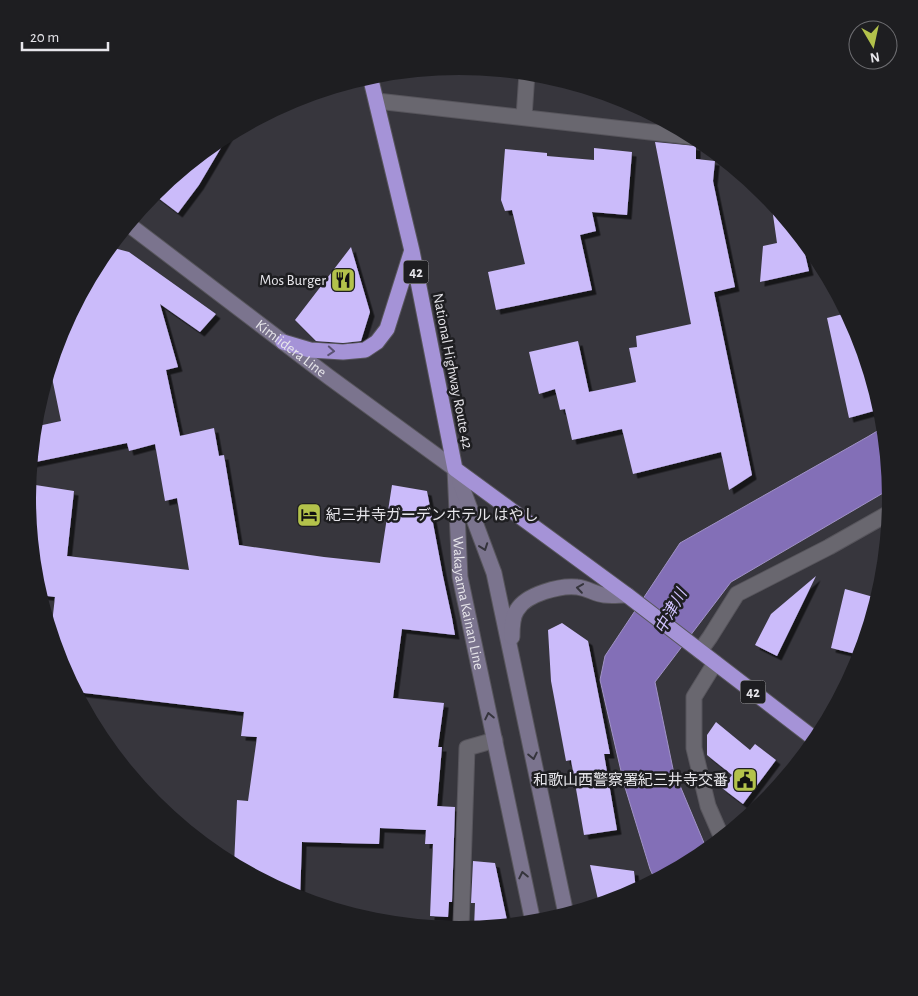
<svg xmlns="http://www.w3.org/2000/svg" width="918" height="996" viewBox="0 0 918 996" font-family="'Alegreya Sans','Noto Sans JP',sans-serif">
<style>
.water{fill:#836fb7;stroke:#a193c7}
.building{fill:#cbbbfa;filter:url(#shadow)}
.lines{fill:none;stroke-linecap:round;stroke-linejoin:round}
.street-casing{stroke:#57555c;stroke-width:17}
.secondary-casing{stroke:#57555c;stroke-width:17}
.highway-casing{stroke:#57555c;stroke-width:17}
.street{stroke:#69676f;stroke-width:15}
.secondary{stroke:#7b748e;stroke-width:15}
.highway{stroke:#a593d7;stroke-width:15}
.oneway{stroke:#5b5373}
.oneway2{stroke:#35343c}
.labels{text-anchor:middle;stroke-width:5;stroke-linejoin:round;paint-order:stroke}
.shield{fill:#1e1e21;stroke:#abaaae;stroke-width:1}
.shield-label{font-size:14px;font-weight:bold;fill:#e7e6eb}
.poi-label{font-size:15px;fill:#e7e6eb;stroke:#1e1e21;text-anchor:end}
.street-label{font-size:15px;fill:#e7e6eb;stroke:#1e1e21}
.water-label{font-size:16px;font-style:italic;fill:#d0c2fe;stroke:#1e1e21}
</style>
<defs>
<filter id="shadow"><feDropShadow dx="4.5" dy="4.5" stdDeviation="0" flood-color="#0009"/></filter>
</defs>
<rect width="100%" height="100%" fill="#37363d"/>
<path class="water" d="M 884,427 L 890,489 L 731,582 L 655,682 L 673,769 L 707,850 L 698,857 L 655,880 L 650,869 L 624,784 L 600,680 L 605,656 L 680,543 L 869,436 Z"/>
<path class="building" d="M 226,135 L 228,136 L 199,185 L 178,213 L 153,194 L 220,139 Z
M 655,142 L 696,146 L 696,159 L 715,161 L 713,181 L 735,287 L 714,292 L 752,475 L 729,490 L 721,452 L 633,474 L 622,429 L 572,440 L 565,409 L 560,410 L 555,389 L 539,394 L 529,352 L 578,341 L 589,392 L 636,382 L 629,348 L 637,347 L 636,336 L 691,324 Z
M 594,148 L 632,152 L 627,215 L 592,212 L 596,231 L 580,235 L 592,290 L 496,310 L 488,272 L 525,264 L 512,210 L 505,211 L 501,200 L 505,149 L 547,153 L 547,156 L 594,160 Z
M 771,201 L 813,252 L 805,254 L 809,271 L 760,282 L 763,246 L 777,243 Z
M 110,247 L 129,252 L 216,314 L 200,332 L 160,304 L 178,367 L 166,370 L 180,436 L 214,428 L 219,456 L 224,455 L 239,545 L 324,557 L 380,563 L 392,485 L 427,491 L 443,576 L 452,618 L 455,635 L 402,629 L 393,698 L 444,703 L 438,747 L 442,747 L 437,806 L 455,807 L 452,902 L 449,902 L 448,917 L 430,916 L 433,844 L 425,844 L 426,830 L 380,828 L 379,844 L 302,842 L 300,899 L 294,897 L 234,865 L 237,800 L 248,801 L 257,737 L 241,736 L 244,712 L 76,692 L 60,663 L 51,632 L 55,597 L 40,595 L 36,582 L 28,498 L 29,484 L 74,491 L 67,556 L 189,570 L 177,498 L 165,501 L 155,444 L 129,451 L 127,443 L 31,463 L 33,437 L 35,438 L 38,426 L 61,421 L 50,368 L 60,333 L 100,258 Z
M 351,247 L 370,312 L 361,341 L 343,343 L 316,341 L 295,320 Z
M 847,313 L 858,333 L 881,409 L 849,418 L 827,318 Z
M 816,576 L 777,656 L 755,645 L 771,614 Z
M 845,589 L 877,598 L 860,655 L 831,648 Z
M 562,623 L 588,641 L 610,754 L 604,754 L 617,830 L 584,835 L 571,760 L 566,761 L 551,681 L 548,630 Z
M 716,722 L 750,750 L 755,744 L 776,760 L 743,804 L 722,788 L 732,775 L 707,755 L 707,735 Z
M 473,861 L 495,863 L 508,925 L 474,928 L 475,903 L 471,903 Z
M 590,865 L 634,871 L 636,891 L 624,897 L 599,904 Z"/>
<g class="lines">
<defs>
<path id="street" d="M 377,101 L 694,137
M 524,117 L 527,73
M 700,651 L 710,637 L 737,594 L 829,547 L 889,513
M 715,663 L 694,697 L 694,748 L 708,806 L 722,838
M 461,929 L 467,748 L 495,740"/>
<g id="secondary">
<path id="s1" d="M 128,224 L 329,377 L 455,469"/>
<path id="s2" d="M 455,469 L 460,577 L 533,922"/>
<path d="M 460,482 L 494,573 L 566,914"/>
<path d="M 512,637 C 512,628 512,617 517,610 C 526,594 561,585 577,587 C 587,588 595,594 604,595 C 611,596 620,595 627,595"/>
</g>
<path id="highway" d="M 370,76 L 412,251 L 455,469 L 627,595 L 816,740
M 283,342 L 310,350 L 343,352 L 365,350 L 377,342 L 387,329 L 411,253"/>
</defs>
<use href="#street" class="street-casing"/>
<use href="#secondary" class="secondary-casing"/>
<use href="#highway" class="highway-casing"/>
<use href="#street" class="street"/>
<use href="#secondary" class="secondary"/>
<use href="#highway" class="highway"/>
</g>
<defs><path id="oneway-chevron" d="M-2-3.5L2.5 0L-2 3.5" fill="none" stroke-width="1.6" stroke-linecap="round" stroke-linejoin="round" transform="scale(1.25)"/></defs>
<use class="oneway" href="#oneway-chevron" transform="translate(331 351) rotate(4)"/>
<g class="oneway2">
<use href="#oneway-chevron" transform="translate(484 547) rotate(70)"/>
<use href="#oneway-chevron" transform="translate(580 588) rotate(-172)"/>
<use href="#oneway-chevron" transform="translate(489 716) rotate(-102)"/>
<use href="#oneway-chevron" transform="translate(533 756) rotate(78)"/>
<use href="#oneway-chevron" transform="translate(523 875) rotate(-102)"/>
</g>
<defs>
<symbol id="restaurant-square" viewBox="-11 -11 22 22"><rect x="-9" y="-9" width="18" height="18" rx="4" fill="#b3c24b" stroke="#1e1e21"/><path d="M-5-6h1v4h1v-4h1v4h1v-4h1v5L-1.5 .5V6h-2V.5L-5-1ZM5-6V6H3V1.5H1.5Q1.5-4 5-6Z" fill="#111"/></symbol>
<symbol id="hotel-square" viewBox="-11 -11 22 22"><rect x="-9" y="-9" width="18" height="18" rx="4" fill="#b3c24b" stroke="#1e1e21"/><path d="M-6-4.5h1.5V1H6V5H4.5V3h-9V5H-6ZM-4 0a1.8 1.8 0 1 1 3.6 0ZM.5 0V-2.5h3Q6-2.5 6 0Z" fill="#111"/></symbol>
<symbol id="civic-square" viewBox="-11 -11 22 22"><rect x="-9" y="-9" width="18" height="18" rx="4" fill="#b3c24b" stroke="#1e1e21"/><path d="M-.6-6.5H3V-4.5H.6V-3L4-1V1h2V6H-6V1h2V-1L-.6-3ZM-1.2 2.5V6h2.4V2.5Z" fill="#111"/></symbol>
</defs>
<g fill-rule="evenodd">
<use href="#restaurant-square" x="329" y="266" width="28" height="28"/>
<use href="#hotel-square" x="295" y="501" width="28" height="28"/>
<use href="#civic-square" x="731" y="766" width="28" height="28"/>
</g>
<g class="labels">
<g class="shield">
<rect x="403.5" y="260.5" width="25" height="23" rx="4"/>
<rect x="740.5" y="680.5" width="25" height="23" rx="4"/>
</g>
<g class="shield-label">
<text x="416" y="277">42</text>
<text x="753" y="697">42</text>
</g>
<g class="poi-label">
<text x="326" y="285">Mos Burger</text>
<text x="326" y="520" text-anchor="start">紀三井寺ガーデンホテル はやし</text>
<text x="728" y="785">和歌山西警察署紀三井寺交番</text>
</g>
<g class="street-label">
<text dy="5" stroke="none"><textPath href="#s1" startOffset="205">Kimiidera Line</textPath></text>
<text transform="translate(453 371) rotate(79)" y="5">National Highway Route 42</text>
<text dy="5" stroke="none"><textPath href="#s2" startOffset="135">Wakayama Kainan Line</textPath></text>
</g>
<g class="water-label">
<text transform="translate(670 611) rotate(-61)" y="6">中津川</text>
</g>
</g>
<path d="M0 0H918V996H0ZM36 498a423 423 0 1 1 846 0a423 423 0 1 1-846 0Z" fill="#1e1e21" fill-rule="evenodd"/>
<g transform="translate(873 45) rotate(171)"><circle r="24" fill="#1e1e21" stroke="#6e6e72"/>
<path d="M0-4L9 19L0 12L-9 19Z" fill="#b3c24b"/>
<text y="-8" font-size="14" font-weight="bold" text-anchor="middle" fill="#e7e6eb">N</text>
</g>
<path d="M22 42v8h86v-8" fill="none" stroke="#e7e6eb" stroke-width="2.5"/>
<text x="30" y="42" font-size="15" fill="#e7e6eb" stroke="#1e1e21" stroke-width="4" paint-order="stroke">20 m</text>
</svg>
